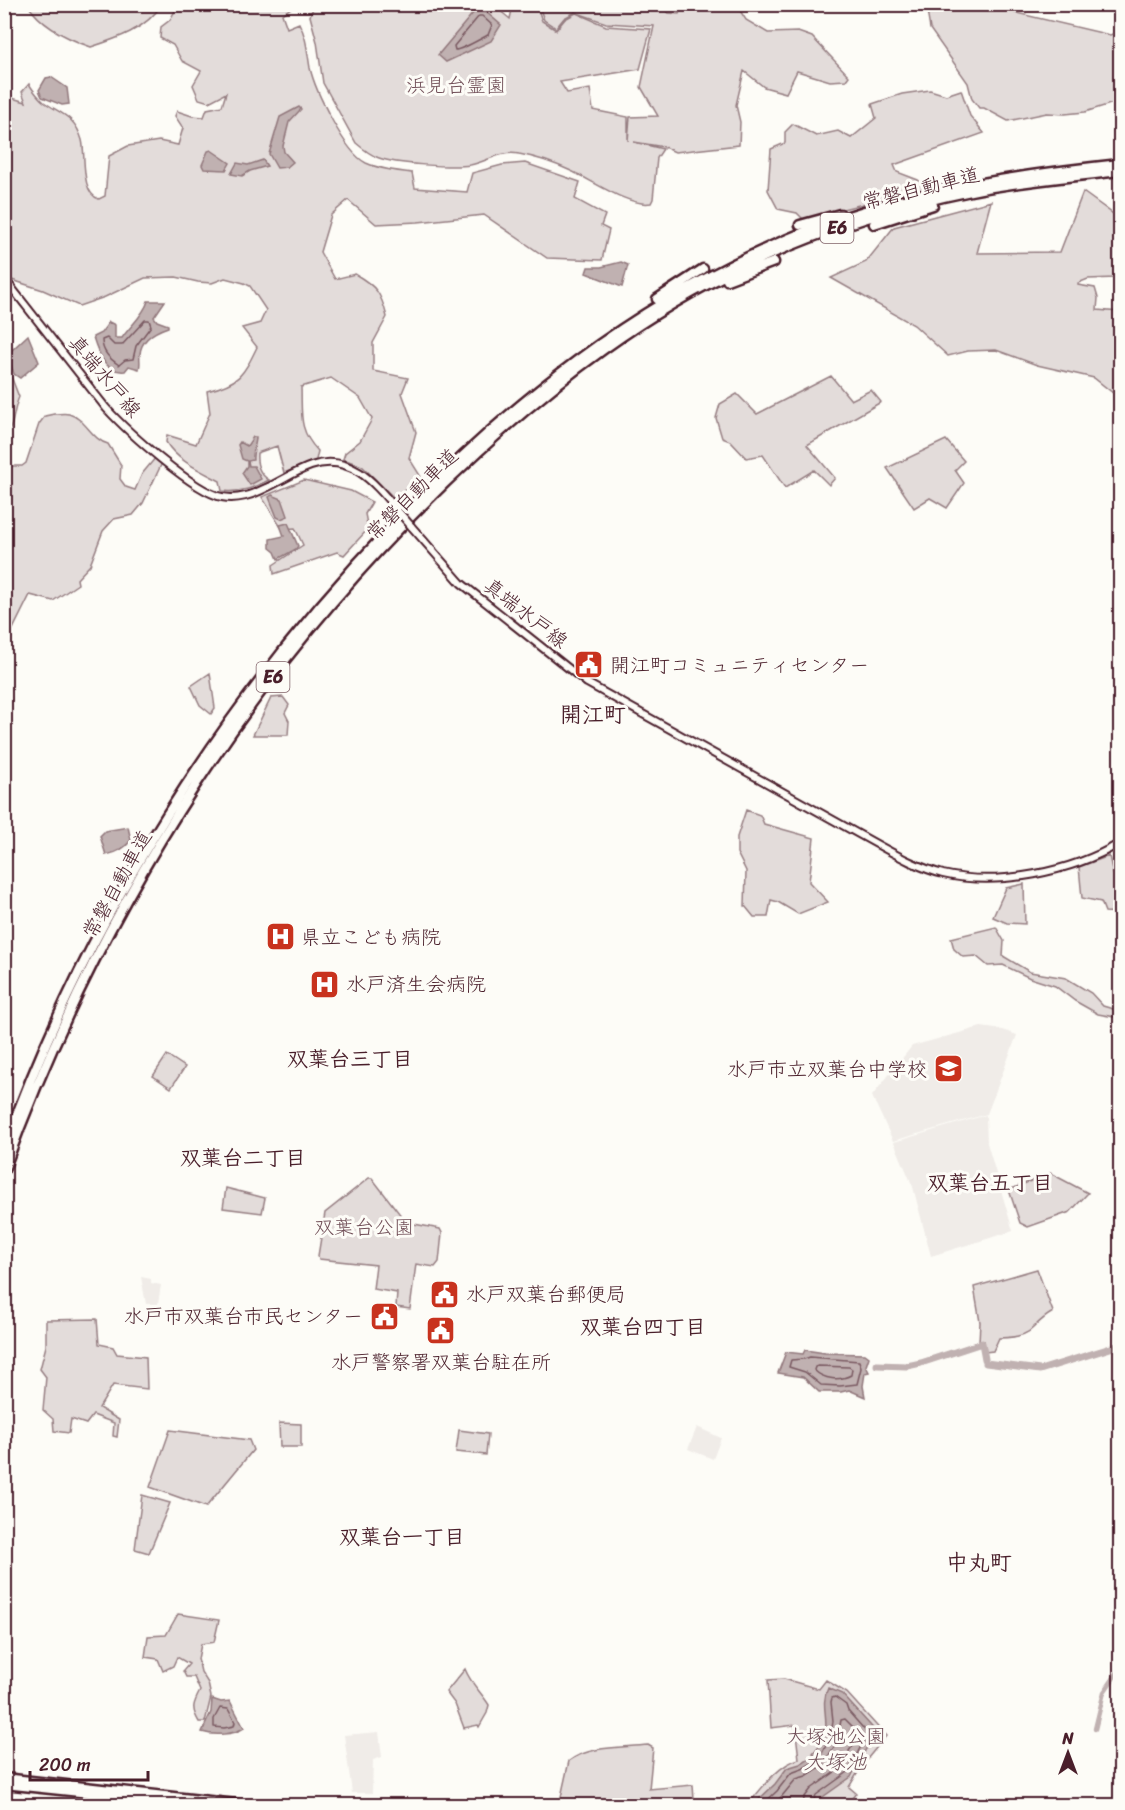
<svg xmlns="http://www.w3.org/2000/svg" width="1125" height="1810" viewBox="0 0 1125 1810" font-family="Sriracha,'Klee One',sans-serif">
<style>
.built{fill:#f0ece8}
.green{fill:#e3dcda;stroke:#967e82;stroke-width:1.5}
.water{fill:#c0b1b1;stroke:#91777b;stroke-width:1.5}
.lines{fill:none;stroke-linecap:round;stroke-linejoin:round}
.shore{stroke:#795961;stroke-width:1.5}
.canal{stroke:#c0b1b1;stroke-width:4.5}
.river{stroke:#c0b1b1;stroke-width:7}
.secondary-casing{stroke:#4a1f2b;stroke-width:10}
.highway-casing{stroke:#4a1f2b;stroke-width:13}
.secondary{stroke:#fdfcf7;stroke-width:6}
.highway{stroke:#fdfcf7;stroke-width:8}
.secondary-bridge-casing{stroke:#4a1f2b;stroke-width:10;stroke-linecap:butt}
.secondary-bridge{stroke:#fdfcf7;stroke-width:6}
.labels{text-anchor:middle;stroke-width:6;stroke-linejoin:round;paint-order:stroke}
.shield{fill:#fdfcf7;stroke:#806168;stroke-width:1.5}
.shield-label{font-size:18px;font-weight:bold;fill:#4a1f2b}
.park-label{font-size:20px;fill:#704e57;stroke:#fdfcf7}
.street-label{font-size:20px;fill:#4a1f2b;stroke:#fdfcf7}
.poi-label{font-size:20px;fill:#4a1f2b;stroke:#fdfcf7;text-anchor:start}
.neighbourhood-label{font-size:21px;font-weight:bold;fill:#4a1f2b;stroke:#fdfcf7}
.water-label{font-size:21px;font-style:italic;fill:#73525a;stroke:#fdfcf7}
.quarter-label{font-size:22px;font-weight:bold;fill:#4a1f2b;stroke:#fdfcf7}
</style>
<rect width="100%" height="100%" fill="#fdfcf7"/>
<filter id="ink" filterUnits="userSpaceOnUse"><feTurbulence type="fractalNoise" baseFrequency=".0167" numOctaves="2"/><feDisplacementMap in="SourceGraphic" scale="12" xChannelSelector="R" yChannelSelector="G"/><feConvolveMatrix kernelMatrix="1 2 1 2 8 2 1 2 1" color-interpolation-filters="sRGB"/></filter>
<g filter="url(#ink)">
<path class="built" d="M 981,1027 L 1003,1030 L 1017,1035 L 987,1114 L 893,1141 L 872,1096 L 912,1046 Z
M 986,1115 L 987,1143 L 1013,1231 L 931,1256 L 913,1187 L 894,1142 Z
M 141,1277 L 151,1279 L 151,1283 L 161,1285 L 158,1304 L 146,1304 Z
M 697,1427 L 721,1438 L 713,1459 L 688,1449 Z
M 379,1732 L 382,1757 L 373,1760 L 372,1793 L 352,1793 L 344,1735 Z"/>
<path class="green" d="M 492,4 L 510,19 L 513,5 L 530,4 L 538,9 L 542,21 L 556,30 L 565,19 L 576,13 L 606,26 L 651,29 L 640,69 L 560,82 L 567,93 L 590,89 L 593,110 L 628,117 L 628,141 L 630,117 L 658,116 L 641,87 L 654,26 L 606,23 L 575,12 L 564,18 L 556,28 L 544,20 L 539,6 L 536,5 L 655,5 L 669,13 L 679,14 L 681,8 L 685,5 L 732,5 L 739,9 L 746,20 L 768,33 L 798,32 L 812,37 L 849,76 L 846,80 L 830,81 L 797,71 L 786,93 L 764,87 L 744,71 L 736,105 L 740,122 L 739,145 L 675,152 L 664,147 L 634,142 L 663,149 L 657,158 L 653,199 L 651,203 C 629,207 592,180 571,171 C 556,164 536,157 519,154 C 501,150 487,162 470,165 C 453,168 395,164 379,158 C 370,155 363,149 356,143 L 323,83 L 317,42 L 310,16 L 314,5 Z
M 28,5 L 161,5 C 147,29 116,39 91,47 C 68,39 41,26 28,5 Z
M 178,5 L 290,5 L 291,8 L 282,14 L 287,28 L 299,23 C 307,38 307,51 310,68 C 315,90 345,153 366,163 C 380,169 396,171 412,173 L 415,188 L 467,192 L 472,173 L 502,165 L 525,163 L 580,182 L 575,199 L 605,215 L 601,226 L 609,230 L 602,260 L 547,258 L 484,215 L 418,222 L 376,224 L 348,200 L 331,215 L 320,252 L 335,279 L 355,274 C 377,287 381,293 387,317 L 373,343 L 373,371 L 408,378 L 402,393 L 416,432 L 409,458 L 421,477 L 395,499 L 362,466 L 343,459 L 345,453 L 360,441 L 372,419 L 360,398 L 331,378 L 301,387 C 302,414 298,430 318,451 L 316,460 L 284,473 L 277,446 L 257,453 C 256,465 259,474 269,480 C 253,488 241,493 222,491 L 220,481 C 201,471 177,461 166,442 L 167,435 L 196,444 L 210,413 L 207,391 C 239,383 243,376 257,347 L 242,328 L 260,323 L 266,310 L 250,286 L 244,283 L 225,278 L 212,283 L 198,282 L 176,277 L 145,278 L 105,297 L 79,306 L 43,290 L 12,280 L 5,272 L 5,96 L 26,102 L 22,92 L 29,84 C 33,90 38,97 44,102 C 61,114 75,116 82,140 C 86,155 80,193 99,199 L 105,196 L 109,156 L 128,146 L 159,141 L 178,145 L 183,128 L 175,116 L 177,111 L 192,116 L 204,117 L 207,109 L 222,106 L 226,93 L 209,102 L 199,99 L 193,85 L 201,71 L 182,61 L 173,45 L 160,38 L 161,27 L 170,20 Z
M 926,5 L 982,5 L 1110,35 L 1120,31 L 1120,101 L 1085,112 L 1065,114 L 1047,113 L 1008,121 L 984,108 L 979,108 L 972,99 L 968,83 L 930,29 Z
M 930,90 L 946,95 L 961,90 L 970,116 L 984,133 L 894,165 L 897,172 L 918,180 L 927,188 L 803,219 L 797,213 L 778,209 L 768,190 L 771,149 L 785,143 L 785,132 L 793,124 L 816,136 L 838,131 L 851,138 L 876,118 L 872,104 L 902,94 Z
M 1083,192 L 1120,219 L 1120,263 L 1115,278 L 1088,279 L 1078,283 L 1078,285 L 1095,288 L 1098,298 L 1097,310 L 1120,312 L 1120,397 L 1118,397 L 1094,378 L 1037,365 L 996,350 L 968,351 L 948,356 L 914,325 L 831,278 L 866,262 L 894,227 L 991,201 L 977,253 L 1060,252 Z
M 4,358 L 19,397 C 13,410 14,428 5,438 Z
M 831,376 L 851,400 L 871,390 L 881,402 L 807,445 L 835,478 L 829,485 L 814,470 L 785,488 L 763,455 L 746,458 L 730,441 L 722,438 L 716,418 L 720,404 L 737,394 L 757,414 Z
M 54,414 C 59,414 65,413 69,414 C 86,419 92,440 108,444 L 121,465 L 120,479 L 126,487 L 135,490 L 142,474 L 156,457 L 162,463 L 143,503 L 133,515 L 114,519 L 103,531 L 90,565 L 77,579 L 78,584 L 53,601 L 30,595 L 13,629 L 5,640 L 5,470 L 13,466 L 22,466 L 26,463 L 39,424 L 45,416 Z
M 946,440 L 964,461 L 955,470 L 964,483 L 947,508 L 930,498 L 914,508 L 887,468 Z
M 304,480 L 351,491 L 372,502 L 365,514 L 368,529 L 344,555 L 337,552 L 274,574 L 273,565 L 303,545 L 295,528 L 282,529 L 262,497 Z
M 210,673 L 215,708 L 211,714 L 200,705 L 191,686 Z
M 283,697 L 289,705 L 285,713 L 289,721 L 288,735 L 253,735 L 271,698 Z
M 746,810 L 760,815 L 764,824 L 814,838 L 809,882 L 828,902 L 798,914 L 778,902 L 771,900 L 768,917 L 754,917 L 745,906 L 746,871 L 737,853 L 737,837 Z
M 1109,856 L 1113,874 L 1120,877 L 1120,913 L 1105,912 L 1101,902 L 1082,898 L 1079,867 Z
M 1024,884 L 1025,924 L 1007,923 L 993,917 L 1006,888 Z
M 996,927 L 1004,941 L 1003,956 L 1030,972 L 1066,978 L 1091,993 L 1103,1006 L 1120,1011 L 1120,1018 L 1098,1014 L 1075,1001 L 1055,986 L 1030,978 L 1003,965 L 988,966 L 976,956 L 963,957 L 954,949 L 951,938 Z
M 167,1055 L 185,1067 L 171,1088 L 153,1076 Z
M 1050,1173 L 1088,1193 L 1070,1212 L 1028,1227 L 1020,1223 L 1009,1190 Z
M 369,1178 L 372,1178 L 402,1217 L 414,1224 L 440,1229 L 442,1233 L 439,1262 L 435,1267 L 416,1264 L 410,1309 L 396,1307 L 397,1293 L 373,1289 L 376,1265 L 319,1259 L 318,1256 L 325,1213 Z
M 226,1188 L 265,1198 L 262,1213 L 223,1208 Z
M 1037,1269 L 1053,1312 C 1044,1317 1040,1321 1033,1328 C 1025,1337 1010,1338 999,1338 L 993,1351 L 985,1352 L 984,1341 L 979,1342 L 980,1322 L 974,1287 Z
M 97,1319 L 99,1344 L 113,1347 L 117,1354 L 146,1357 L 147,1389 L 113,1385 L 99,1408 L 119,1420 L 117,1437 L 113,1436 L 114,1423 L 93,1415 L 86,1424 L 71,1419 L 69,1433 L 54,1431 L 53,1419 L 43,1410 L 46,1377 L 40,1369 L 46,1346 L 46,1320 Z
M 279,1423 L 301,1424 L 301,1447 L 280,1447 Z
M 170,1430 L 249,1440 L 253,1450 L 206,1507 L 150,1487 Z
M 459,1430 L 488,1434 L 486,1455 L 456,1452 Z
M 142,1495 L 170,1503 L 149,1553 L 135,1549 Z
M 178,1614 L 219,1620 L 214,1642 L 201,1644 L 198,1659 L 201,1672 L 208,1683 L 211,1697 L 205,1722 L 199,1722 C 191,1709 193,1704 200,1691 L 194,1677 L 186,1677 L 183,1671 L 189,1664 L 177,1657 L 173,1666 L 163,1671 L 158,1659 L 145,1657 L 148,1636 L 166,1635 Z
M 465,1669 C 471,1684 481,1692 489,1705 L 487,1713 L 479,1727 L 478,1725 L 464,1728 L 455,1704 L 446,1692 Z
M 784,1679 L 819,1689 L 826,1680 L 847,1693 L 886,1736 L 863,1764 L 849,1787 L 856,1793 L 847,1805 L 747,1806 C 760,1790 779,1764 799,1759 L 795,1725 L 771,1728 L 768,1680 Z
M 648,1745 L 653,1748 L 649,1789 L 693,1785 L 694,1800 L 697,1800 L 703,1805 L 559,1806 L 569,1761 C 590,1745 622,1748 648,1745 Z"/>
<path class="water" d="M 479,6 L 501,25 L 491,41 L 446,62 L 438,55 Z
M 51,77 L 67,88 L 69,104 L 62,105 L 42,97 L 39,90 L 46,78 Z
M 299,107 L 301,109 L 289,122 L 283,146 L 284,152 L 293,162 L 287,167 L 277,168 L 269,154 L 280,117 Z
M 211,150 L 230,163 L 226,170 L 204,169 L 202,165 L 208,151 Z
M 263,160 L 267,166 L 250,171 L 242,176 L 231,174 L 237,163 L 248,165 Z
M 621,262 L 628,265 L 622,287 L 586,273 L 588,267 L 601,267 Z
M 148,301 L 165,301 L 154,317 L 157,321 L 168,325 L 168,327 C 156,331 141,339 140,354 C 139,360 141,363 139,369 L 129,366 L 125,371 C 105,373 98,353 93,337 L 101,333 L 109,322 L 115,325 L 115,338 L 122,338 C 130,326 144,315 148,301 Z
M 28,335 L 39,362 L 20,378 L 14,374 L 9,359 L 12,350 Z
M 253,437 L 256,437 C 256,445 252,452 253,460 L 248,461 L 249,466 L 254,466 L 261,479 L 250,485 L 242,473 L 247,466 L 247,461 L 242,459 L 238,445 L 240,442 L 247,446 Z
M 272,495 L 282,499 L 288,516 L 281,519 L 277,517 L 269,497 Z
M 288,523 L 298,546 L 296,549 L 278,559 L 275,552 L 270,548 L 270,539 L 284,536 L 280,525 Z
M 128,827 L 131,840 C 125,849 115,853 106,855 L 100,836 L 105,831 Z
M 805,1350 L 825,1353 L 865,1354 L 869,1357 L 866,1366 L 869,1372 L 865,1373 L 863,1386 L 865,1397 L 849,1390 L 841,1392 L 819,1392 L 803,1377 L 778,1373 L 786,1352 L 803,1354 Z
M 828,1688 L 842,1694 L 880,1736 L 866,1749 L 851,1777 L 820,1799 L 815,1805 L 753,1805 L 775,1784 L 787,1768 L 800,1764 L 814,1755 L 813,1753 C 838,1727 817,1711 828,1688 Z
M 212,1699 L 221,1702 L 230,1701 L 244,1728 C 233,1735 214,1736 202,1732 L 211,1712 Z"/>
<g class="lines">
<path class="shore" d="M 479,16 L 482,16 L 492,25 L 488,35 C 480,39 462,50 455,50 L 454,46 Z
M 145,320 L 149,320 L 151,326 L 136,346 L 133,359 L 125,360 L 119,365 C 110,359 102,352 102,340 L 107,338 L 114,345 L 122,345 Z
M 810,1357 L 859,1361 L 861,1368 L 857,1384 L 840,1386 L 821,1385 L 805,1372 L 789,1367 L 791,1360 L 804,1359 Z
M 818,1366 L 849,1367 L 852,1369 L 851,1375 C 840,1381 824,1380 814,1370 L 815,1367 Z
M 220,1708 L 228,1709 L 235,1722 L 234,1726 L 224,1728 L 214,1727 L 214,1719 Z
M 761,1806 L 777,1791 L 791,1773 L 802,1769 L 819,1759 L 831,1736 L 833,1721 L 831,1702 L 832,1698 L 835,1697 L 846,1705 L 848,1711 L 870,1736 L 861,1746 L 848,1772 L 816,1795 L 811,1806
M 771,1806 L 782,1796 L 796,1779 L 806,1776 L 823,1765 L 837,1742 L 841,1720 L 845,1719 L 859,1733 L 859,1736 L 849,1751 L 842,1767 L 811,1789 L 804,1798 L 803,1806"/>
<path class="canal" d="M 1095,1729 L 1104,1692 L 1120,1669"/>
<path class="river" d="M 986,1363 L 1040,1370 L 1120,1345
M 877,1365 L 907,1366 L 921,1363 L 982,1343 L 985,1359"/>
<defs>
<path id="secondary" d="M 4,278 L 106,408 C 126,430 194,492 222,497 C 238,500 252,495 266,488 C 281,481 296,471 311,466 C 351,452 376,485 398,511
M 411,526 L 461,583 L 587,683 L 880,846 C 900,857 920,868 943,874 C 998,887 1072,872 1120,843"/>
<path id="highway" d="M 874,224 L 933,205
M 800,225 L 840,214
M 727,280 L 774,262
M 657,299 L 703,269
M 4,1149 C 88,915 224,701 395,523 C 510,403 636,303 790,238 C 895,193 1008,176 1120,164
M 4,1170 C 103,897 263,648 478,452 C 558,379 645,312 744,266 C 817,232 892,207 971,191 C 1020,181 1070,177 1120,171
M 4,1778 L 254,1806
M 4,1784 L 194,1804"/>
</defs>
<use href="#secondary" class="secondary-casing"/>
<use href="#highway" class="highway-casing"/>
<use href="#secondary" class="secondary"/>
<use href="#highway" class="highway"/>
<defs>
<path id="secondary-bridge" d="M 398,511 L 411,526"/>
</defs>
<use href="#secondary-bridge" class="secondary-bridge-casing"/>
<use href="#secondary-bridge" class="secondary-bridge"/>
</g>
</g>
<defs>
<symbol id="civic-square" viewBox="-11 -11 22 22"><rect x="-9" y="-9" width="18" height="18" rx="4" fill="#c8321e" stroke="#fdfcf7"/><path d="M-.6-6.5H3V-4.5H.6V-3L4-1V1h2V6H-6V1h2V-1L-.6-3ZM-1.2 2.5V6h2.4V2.5Z" fill="#fff"/></symbol>
<symbol id="hospital-square" viewBox="-11 -11 22 22"><rect x="-9" y="-9" width="18" height="18" rx="4" fill="#c8321e" stroke="#fdfcf7"/><path d="M-5-5h3v3.5h4V-5h3V5h-3V1.5h-4V5h-3Z" fill="#fff"/></symbol>
<symbol id="school-square" viewBox="-11 -11 22 22"><rect x="-9" y="-9" width="18" height="18" rx="4" fill="#c8321e" stroke="#fdfcf7"/><path d="M0-5L7-2L0 1L-7-2ZM-4 1L0 2.5L4 1V4Q0 6-4 4Z" fill="#fff"/></symbol>
</defs>
<g fill-rule="evenodd">
<use href="#civic-square" x="572" y="648" width="33" height="33"/>
<use href="#hospital-square" x="264" y="920" width="33" height="33"/>
<use href="#hospital-square" x="308" y="968" width="33" height="33"/>
<use href="#school-square" x="932" y="1052" width="33" height="33"/>
<use href="#civic-square" x="428" y="1278" width="33" height="33"/>
<use href="#civic-square" x="368" y="1300" width="33" height="33"/>
<use href="#civic-square" x="424" y="1314" width="33" height="33"/>
</g>
<g class="labels">
<g class="shield">
<rect x="820.5" y="213" width="33" height="30" rx="4.5"/>
<rect x="256.5" y="662" width="33" height="30" rx="4.5"/>
</g>
<g class="shield-label">
<text x="837" y="234">E6</text>
<text x="273" y="683">E6</text>
</g>
<g class="park-label">
<text x="456" y="92">浜見台霊園</text>
<text x="364" y="1234">双葉台公園</text>
<text x="836" y="1743">大塚池公園</text>
</g>
<g class="street-label">
<text transform="translate(921 188) rotate(-14)" y="7">常磐自動車道</text>
<text transform="translate(105 376) rotate(50)" y="7">真端水戸線</text>
<text transform="translate(412 494) rotate(-45)" y="7">常磐自動車道</text>
<text transform="translate(526 613) rotate(38)" y="7">真端水戸線</text>
<text transform="translate(117 884) rotate(-61)" y="7">常磐自動車道</text>
</g>
<g class="poi-label">
<text x="610" y="672">開江町コミュニティセンター</text>
<text x="301" y="944">県立こども病院</text>
<text x="346" y="991">水戸済生会病院</text>
<text x="927" y="1076" text-anchor="end">水戸市立双葉台中学校</text>
<text x="466" y="1301">水戸双葉台郵便局</text>
<text x="363" y="1323" text-anchor="end">水戸市双葉台市民センター</text>
<text x="441" y="1369" text-anchor="middle">水戸警察署双葉台駐在所</text>
</g>
<g class="neighbourhood-label">
<text x="350" y="1066">双葉台三丁目</text>
<text x="243" y="1165">双葉台二丁目</text>
<text x="990" y="1190">双葉台五丁目</text>
<text x="643" y="1334">双葉台四丁目</text>
<text x="402" y="1544">双葉台一丁目</text>
</g>
<g class="water-label">
<text x="835" y="1769">大塚池</text>
</g>
<g class="quarter-label">
<text x="593" y="722">開江町</text>
<text x="979" y="1570">中丸町</text>
</g>
</g>
<rect width="1125" height="1810" fill="none" stroke="#fdfcf7" stroke-width="24"/>
<rect x="12" y="12" width="1101" height="1786" fill="none" stroke="#4a1f2b" stroke-width="2" filter="url(#ink)"/>
<g transform="translate(1068 1753)" stroke="#fdfcf7" stroke-width="4.5" paint-order="stroke">
<path d="M0-4.5L10 22L0 15L-10 22Z" fill="#4a1f2b"/>
<text y="-9" font-size="16" font-weight="bold" text-anchor="middle" fill="#4a1f2b">N</text>
</g>
<path d="M30 1771v9h118v-9" fill="none" stroke="#4a1f2b" stroke-width="3"/>
<text x="39" y="1771" font-size="18" fill="#4a1f2b" stroke="#fdfcf7" stroke-width="4.5" paint-order="stroke">200 m</text>
</svg>
